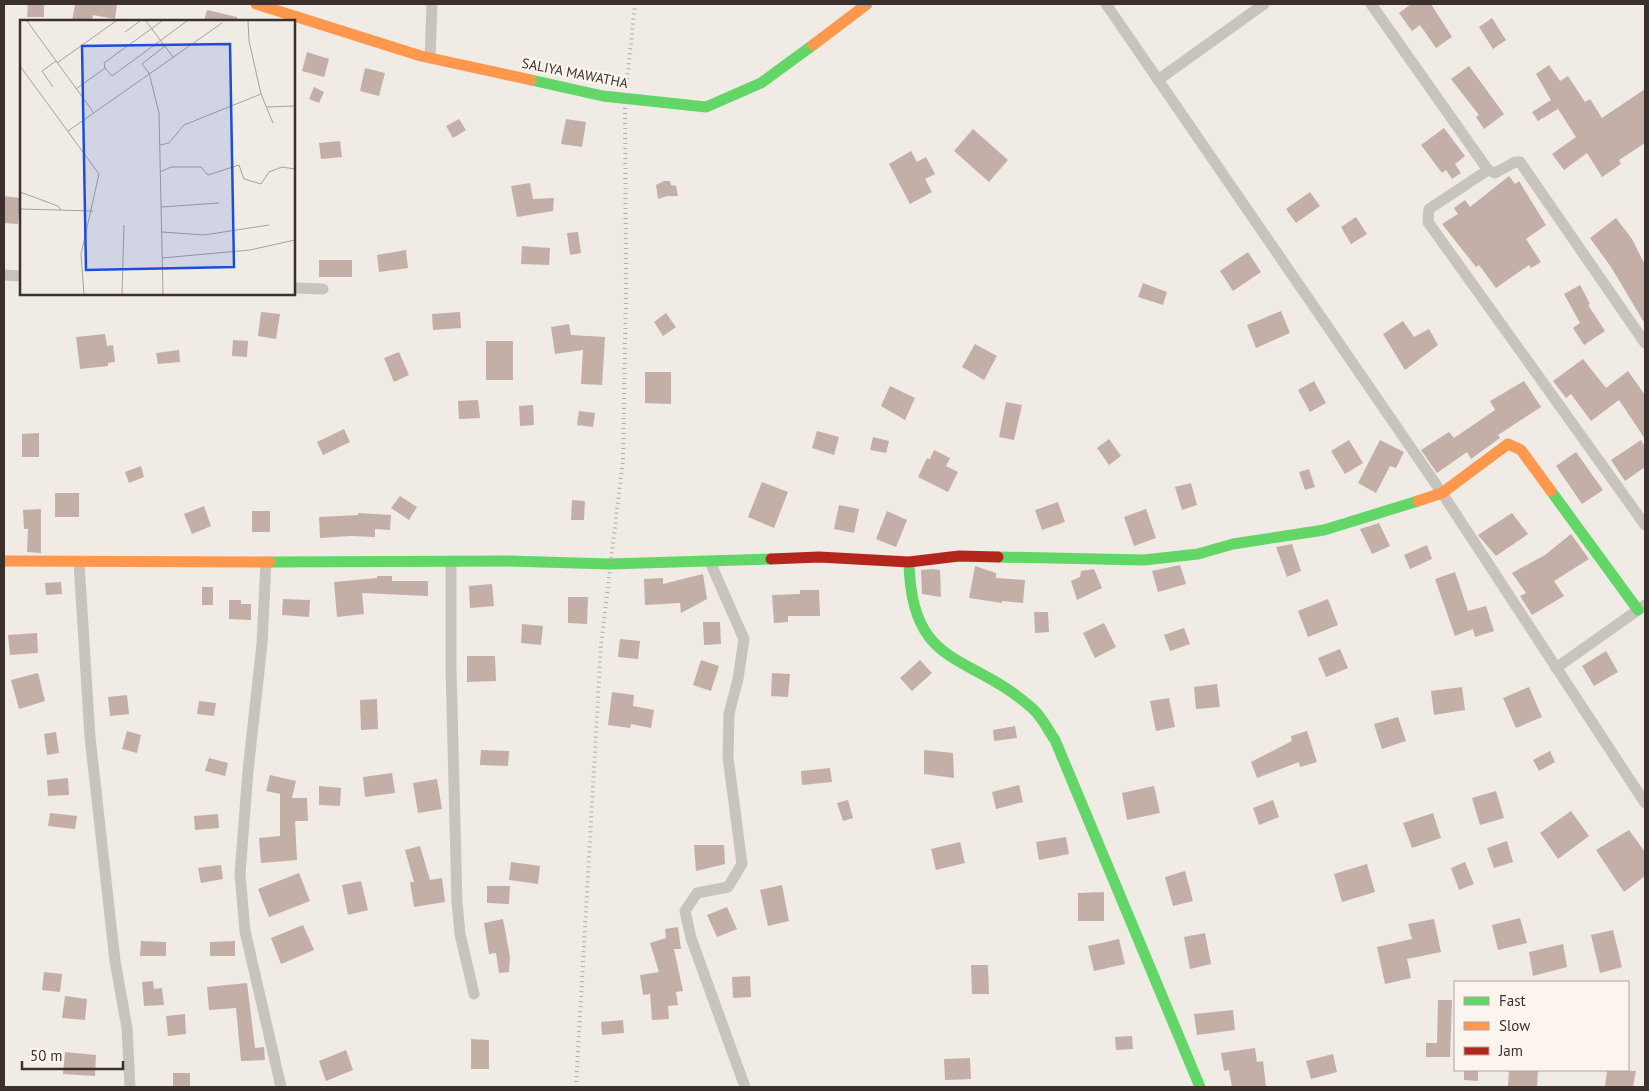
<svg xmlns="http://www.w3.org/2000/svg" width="1649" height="1091" font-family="'PT Sans',sans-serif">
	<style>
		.building { fill: #c3afa7 }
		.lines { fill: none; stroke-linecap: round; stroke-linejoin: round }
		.street { stroke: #c9c3be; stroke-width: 11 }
		.fast { stroke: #63d668; stroke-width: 11 }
		.slow { stroke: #ff974d; stroke-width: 11 }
		.jam { stroke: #b3261e; stroke-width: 11 }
		.rail { stroke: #b1aca8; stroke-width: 4; stroke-dasharray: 1 4; stroke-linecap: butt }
		.labels { text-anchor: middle; stroke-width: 4.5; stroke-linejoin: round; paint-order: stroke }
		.street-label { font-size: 14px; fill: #3b302b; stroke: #fbf5ee }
		.inset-road { fill: none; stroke: #a8a09b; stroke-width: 1 }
		.view { fill: #1d4ed8; fill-opacity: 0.15; stroke: #1d4ed8; stroke-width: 2.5 }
		.inset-edge { fill: none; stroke: #3b302b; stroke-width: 2.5 }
	</style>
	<rect width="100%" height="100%" fill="#f0ebe5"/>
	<g class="building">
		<polygon points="28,4 44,4 44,17 27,17"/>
		<polygon points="75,4 117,4 115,19 93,15 92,21 72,21"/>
		<polygon points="1411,4 1431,4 1452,37 1436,48 1420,25 1412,31 1399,13"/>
		<polygon points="207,10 237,17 237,21 204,21"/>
		<polygon points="1492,18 1506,40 1493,49 1479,27"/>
		<polygon points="307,52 329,59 324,77 302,71"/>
		<polygon points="1549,65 1560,81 1568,76 1585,102 1590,99 1602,118 1645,89 1645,143 1619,160 1621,164 1602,177 1587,153 1564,170 1552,154 1576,137 1558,109 1538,121 1532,112 1551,100 1536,74"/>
		<polygon points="1469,66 1504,114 1484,129 1476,117 1479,115 1451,79"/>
		<polygon points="365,68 385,73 379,96 360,91"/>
		<polygon points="314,87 324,92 319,103 309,99"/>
		<polygon points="459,119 466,130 453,138 446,126"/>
		<polygon points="566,119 586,122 582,147 561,144"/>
		<polygon points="1444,128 1465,156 1455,164 1461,173 1452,179 1446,170 1442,173 1421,145"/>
		<polygon points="973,129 1008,160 989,182 954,151"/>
		<polygon points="340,141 342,157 321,159 319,143"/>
		<polygon points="911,151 917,162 926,157 935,174 925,179 932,192 910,204 889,164"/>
		<polygon points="1509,176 1515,184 1519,181 1546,225 1526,239 1541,262 1531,268 1529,265 1496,288 1479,265 1476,267 1442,224 1458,214 1454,208 1465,200 1470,207"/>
		<polygon points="664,181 670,181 671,185 676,186 678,196 667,196 658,199 656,185"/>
		<polygon points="530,183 533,199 554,198 553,211 517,217 511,186"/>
		<polygon points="1310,192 1320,206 1296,223 1286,209"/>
		<polygon points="4,196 20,198 18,224 4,223"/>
		<polygon points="1356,217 1367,234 1351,244 1341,227"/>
		<polygon points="1616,218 1632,239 1645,265 1645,324 1611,267 1590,238"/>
		<polygon points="578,232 581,253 570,255 567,233"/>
		<polygon points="522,246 550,248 549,265 521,264"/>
		<polygon points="406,250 408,268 379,272 377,255"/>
		<polygon points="1248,252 1261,272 1233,291 1220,271"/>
		<rect x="319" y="260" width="33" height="17"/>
		<polygon points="1143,283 1167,292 1163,305 1138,297"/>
		<polygon points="1580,285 1590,304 1588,305 1605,331 1584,345 1573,328 1580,323 1564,294"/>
		<polygon points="1281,311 1290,333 1256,348 1247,325"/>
		<polygon points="261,312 280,314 276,339 258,336"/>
		<polygon points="460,312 461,328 433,330 432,314"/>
		<polygon points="666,313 676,327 663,336 654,322"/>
		<polygon points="1403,321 1414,337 1429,329 1438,345 1405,370 1383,334"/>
		<polygon points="569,324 571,335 605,337 602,385 581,384 583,350 555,354 551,327"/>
		<polygon points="105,334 107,346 113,345 115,362 108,363 108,366 80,369 76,337"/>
		<polygon points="233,340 248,341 247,357 232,356"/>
		<rect x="486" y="341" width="27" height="39"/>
		<polygon points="975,344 997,356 984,380 962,367"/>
		<polygon points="179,350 180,362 158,364 156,353"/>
		<polygon points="399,352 409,375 394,382 384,358"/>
		<polygon points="1583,359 1606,388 1628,371 1645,395 1645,439 1619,400 1591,421 1571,394 1566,398 1553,381"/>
		<polygon points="645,372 671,372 671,404 645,403"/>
		<polygon points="1314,381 1326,403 1310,412 1298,390"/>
		<polygon points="1524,381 1541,407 1498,435 1500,438 1471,459 1467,452 1437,473 1421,450 1449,432 1454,438 1495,410 1490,401"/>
		<polygon points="890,386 915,398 905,420 881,406"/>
		<polygon points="478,400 480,418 459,419 458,401"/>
		<polygon points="1006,402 1022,405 1014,440 999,437"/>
		<polygon points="533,405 534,425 520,426 519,406"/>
		<polygon points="579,411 595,413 593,427 577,425"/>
		<polygon points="344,429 350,442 323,455 317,442"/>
		<polygon points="817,431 839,437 834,455 812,448"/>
		<polygon points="39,433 39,457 22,457 22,434"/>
		<polygon points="873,437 889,441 886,453 870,450"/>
		<polygon points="1109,439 1121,456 1109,465 1097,448"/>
		<polygon points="1349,440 1363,463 1345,474 1331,451"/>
		<polygon points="1380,440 1404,452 1396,468 1390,466 1376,493 1358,483"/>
		<polygon points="1641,440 1645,447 1645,467 1625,481 1611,460"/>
		<polygon points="934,450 950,458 946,466 958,472 948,492 918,477 927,458 930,459"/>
		<polygon points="1576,452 1603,490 1582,504 1556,466"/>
		<polygon points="141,466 144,477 129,483 125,472"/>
		<polygon points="1309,469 1315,487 1305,490 1299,472"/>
		<polygon points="762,482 788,492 774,528 748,517"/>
		<polygon points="1191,483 1197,505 1182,510 1175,487"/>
		<rect x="55" y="493" width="24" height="24"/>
		<polygon points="400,496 417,507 409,520 391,508"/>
		<polygon points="572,500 585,501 584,520 571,520"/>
		<polygon points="1058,502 1065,522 1042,530 1035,510"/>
		<polygon points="839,505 859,509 854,533 834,529"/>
		<polygon points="204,506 211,526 192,534 184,514"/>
		<polygon points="41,509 41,553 27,552 28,529 24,529 23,510"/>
		<polygon points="1146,509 1156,538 1134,546 1124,517"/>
		<rect x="252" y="511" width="18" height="21"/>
		<polygon points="887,511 907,520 896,547 876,539"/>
		<polygon points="358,513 391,515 390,530 375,529 375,537 351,536 320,538 319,517 358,515"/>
		<polygon points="1512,513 1528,534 1496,556 1478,535"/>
		<polygon points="1379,523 1390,546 1372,554 1360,529"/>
		<polygon points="1571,534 1589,559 1554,581 1564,596 1532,615 1520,596 1526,593 1512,573 1545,555"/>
		<polygon points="1292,544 1301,571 1287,577 1276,547"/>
		<polygon points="1427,545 1432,559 1410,569 1404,555"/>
		<polygon points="1180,565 1186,584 1158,592 1152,571"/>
		<polygon points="975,566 996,573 996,578 1025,580 1023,603 1002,601 1002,603 969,598"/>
		<polygon points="933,569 940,570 941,597 922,594 921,570"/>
		<polygon points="1094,569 1102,588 1077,600 1071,581 1080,577 1081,571"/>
		<polygon points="1455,572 1468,611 1486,606 1494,631 1475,637 1473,629 1455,636 1435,579"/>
		<polygon points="703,574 707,599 681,613 680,603 645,605 644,579 663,578 663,584"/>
		<polygon points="377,576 392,576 392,581 428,581 428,596 362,593 364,614 337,617 334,582 377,578"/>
		<polygon points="61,582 62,594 46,595 45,583"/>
		<polygon points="492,584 494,606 470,608 469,586"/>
		<rect x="202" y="587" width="11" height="18"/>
		<polygon points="800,590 819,590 820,616 788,616 788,622 774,623 772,595 800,594"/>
		<polygon points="568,597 588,597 587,624 568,623"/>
		<polygon points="283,599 310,600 309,617 282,615"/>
		<polygon points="1328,599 1338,625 1308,637 1298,611"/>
		<polygon points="229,600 241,600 241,604 251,604 251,620 229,619"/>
		<polygon points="1034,612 1048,612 1049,632 1035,633"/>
		<polygon points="703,622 720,622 721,644 704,645"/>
		<polygon points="1104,623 1116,647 1095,658 1083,633"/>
		<polygon points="522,624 543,626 541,645 521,643"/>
		<polygon points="1184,628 1190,644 1170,651 1164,635"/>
		<polygon points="37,633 38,653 10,655 8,635"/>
		<polygon points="620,639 640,641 638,659 618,657"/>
		<polygon points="1340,649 1348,668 1326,677 1318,658"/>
		<polygon points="1606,651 1618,672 1594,686 1582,666"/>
		<polygon points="467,656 495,656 496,681 467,682"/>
		<polygon points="701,660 719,666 711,691 693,685"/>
		<polygon points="920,660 932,673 912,691 900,678"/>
		<polygon points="38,673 45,701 19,709 11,680"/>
		<polygon points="772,673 790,674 788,697 771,696"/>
		<polygon points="1217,684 1220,707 1196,709 1194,687"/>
		<polygon points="1462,687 1465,710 1434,715 1431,691"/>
		<polygon points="1529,687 1542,717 1516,728 1503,698"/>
		<polygon points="612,692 634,695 633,706 654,710 651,728 631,724 630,728 608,725"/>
		<polygon points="127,695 129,714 110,716 108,697"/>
		<polygon points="1169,698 1175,727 1156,731 1150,701"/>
		<polygon points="377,699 378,729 361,730 360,700"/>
		<polygon points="199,701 216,703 214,716 197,714"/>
		<polygon points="1398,717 1406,741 1382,749 1374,724"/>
		<polygon points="1015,726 1017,738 994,741 993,730"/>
		<polygon points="127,731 141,735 137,753 122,749"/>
		<polygon points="1307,731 1317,762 1300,767 1299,762 1257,778 1251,762 1292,741 1291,736"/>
		<polygon points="56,732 59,753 47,755 44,734"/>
		<polygon points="481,750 509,751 508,766 480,765"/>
		<polygon points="924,750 953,753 954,778 924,774"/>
		<polygon points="1550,751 1555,762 1539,771 1533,760"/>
		<polygon points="209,758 228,763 225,776 205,771"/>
		<polygon points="830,768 832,782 802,785 801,771"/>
		<polygon points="392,773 395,793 365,797 363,777"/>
		<polygon points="270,775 296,781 292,798 307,798 308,821 295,821 297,860 261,863 259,838 280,836 280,794 266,791"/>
		<polygon points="68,778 69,795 48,796 47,780"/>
		<polygon points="437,779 442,809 418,813 413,783"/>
		<polygon points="1019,785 1023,802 996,809 992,792"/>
		<polygon points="319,786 341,788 340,806 319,805"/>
		<polygon points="1154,786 1160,813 1127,820 1122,793"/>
		<polygon points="1496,791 1504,818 1480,825 1472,798"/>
		<polygon points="848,800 853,818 843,821 837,803"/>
		<polygon points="1273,800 1279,817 1259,825 1253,808"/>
		<polygon points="1571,811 1589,836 1558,859 1540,833"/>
		<polygon points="50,813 77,816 75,829 48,826"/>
		<polygon points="1433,813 1441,838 1412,848 1403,823"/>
		<polygon points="218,814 219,828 195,830 194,816"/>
		<polygon points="1629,830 1645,852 1645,876 1624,892 1596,850"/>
		<polygon points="1066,837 1069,854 1039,860 1036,842"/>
		<polygon points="1507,841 1513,862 1494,868 1487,848"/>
		<polygon points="960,842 965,863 936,870 931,849"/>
		<polygon points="694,845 724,845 725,864 696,871"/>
		<polygon points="420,846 430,880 442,878 445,902 414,907 410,882 414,882 405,850"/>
		<polygon points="511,862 540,866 538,884 509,880"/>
		<polygon points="1465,862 1474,884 1459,890 1451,868"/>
		<polygon points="1367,864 1375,892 1342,902 1334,874"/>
		<polygon points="221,865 223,879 201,883 198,868"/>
		<polygon points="1185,871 1193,901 1173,906 1165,877"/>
		<polygon points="299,873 310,901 269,917 258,889"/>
		<polygon points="361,881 368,910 348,915 342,885"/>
		<polygon points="782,885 789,921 768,926 760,890"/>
		<polygon points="487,886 510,886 509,904 487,903"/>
		<polygon points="1104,892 1104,921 1078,921 1078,893"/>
		<polygon points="727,907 737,929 717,937 707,915"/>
		<polygon points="1520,918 1527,943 1498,950 1492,925"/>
		<polygon points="503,919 510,957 509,972 499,973 496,953 489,954 484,923"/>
		<polygon points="1434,919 1441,952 1407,959 1411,978 1385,984 1377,947 1412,939 1408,924"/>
		<polygon points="303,925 314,950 281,964 271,938"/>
		<polygon points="678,927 681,949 674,949 683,991 676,992 678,1005 668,1006 669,1019 652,1020 650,994 643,995 640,975 659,972 650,943 666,938 665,929"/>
		<polygon points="1613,930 1622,967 1600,973 1591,935"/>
		<polygon points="1205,933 1211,964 1190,969 1184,937"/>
		<polygon points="1119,939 1125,964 1094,971 1088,946"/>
		<polygon points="141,941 166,942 166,956 140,956"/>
		<polygon points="235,941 235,956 210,956 210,942"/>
		<polygon points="1563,944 1567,967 1533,976 1529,952"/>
		<polygon points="971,965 988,965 989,994 972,994"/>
		<polygon points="44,972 62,974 60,992 42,990"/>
		<polygon points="750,976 751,997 733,998 732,977"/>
		<polygon points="153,981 154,989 162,988 164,1005 144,1006 142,982"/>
		<polygon points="247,983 255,1048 264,1047 265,1060 241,1061 236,1008 209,1010 207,987"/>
		<polygon points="65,996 87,999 85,1020 62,1018"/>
		<polygon points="1438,1000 1452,1000 1450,1057 1426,1057 1426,1043 1437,1043"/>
		<polygon points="1233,1010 1235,1030 1197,1035 1194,1014"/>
		<polygon points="185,1014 186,1034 168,1036 166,1016"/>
		<polygon points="623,1020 624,1033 602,1035 601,1022"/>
		<polygon points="1132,1036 1133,1049 1116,1050 1115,1037"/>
		<polygon points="471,1039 489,1040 489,1069 471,1069"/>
		<polygon points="1255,1048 1257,1062 1263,1061 1266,1086 1232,1087 1229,1070 1224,1071 1221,1053"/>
		<polygon points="346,1050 353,1070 326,1081 319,1061"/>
		<polygon points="65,1052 96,1055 95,1076 63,1074"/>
		<polygon points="1333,1054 1337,1072 1311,1079 1306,1061"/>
		<polygon points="970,1058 971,1079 945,1080 944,1059"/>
		<polygon points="1464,1070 1478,1070 1478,1081 1464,1080"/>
		<polygon points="1509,1070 1538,1070 1537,1087 1508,1087"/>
		<polygon points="1607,1070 1636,1071 1633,1087 1605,1086"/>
		<rect x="173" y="1073" width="17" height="14"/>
	</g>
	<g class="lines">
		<g class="street">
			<polyline points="1106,4 1442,493 1645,803"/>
			<polyline points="1371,4 1488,170 1495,173 1515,162 1520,162 1645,343"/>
			<polyline points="430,58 432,4"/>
			<polyline points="1158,80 1264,4"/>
			<polyline points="1488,170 1429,209 1428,222 1645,525"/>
			<polyline points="4,275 21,276"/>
			<polyline points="294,288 323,289"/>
			<polyline points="451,561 451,668 457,902 460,934 474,994"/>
			<polyline points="266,562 262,644 248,771 240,874 245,931 281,1087"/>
			<polyline points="710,562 744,639 738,679 729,714 728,757 742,864 728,887 697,893 685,911 691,938 745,1087"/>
			<polyline points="79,563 90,737 115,961 127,1028 130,1087"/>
			<polyline points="1556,668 1645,605"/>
		</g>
		<g class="fast">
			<polyline points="531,80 603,96 706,107 761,83 813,45"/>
			<polyline points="1551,491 1638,610"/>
			<polyline points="998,557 1144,560 1198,554 1233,544 1324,530 1418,501"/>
			<polyline points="270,562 509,561 609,564 771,559"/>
			<path d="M909,562C911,670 970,652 1033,709C1042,717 1048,730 1055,740L1200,1087"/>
		</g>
		<g class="slow">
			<polyline points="256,4 421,56 531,80"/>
			<polyline points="813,45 867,4"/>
			<polyline points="1418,501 1442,493 1508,444 1521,450 1551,491"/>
			<polyline points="4,561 270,562"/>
		</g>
		<polyline class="jam" points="771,559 819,557 909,562 959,556 998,557"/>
		<polyline class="rail" points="576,1087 601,645 623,459 626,293 625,99 635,4"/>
	</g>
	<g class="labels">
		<g class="street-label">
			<text transform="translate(575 73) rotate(11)" y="5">SALIYA MAWATHA</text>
		</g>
	</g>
	<g transform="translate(20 20)">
		<rect width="275" height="275" fill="#f0ebe5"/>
		<path class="inset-road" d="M7,1L74,93M126,1L153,37M228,1L229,21L241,74L253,103M105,12L120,1M37,43L96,1M0,46L79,154L61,234L64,274M85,48L92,56L167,1M33,67L22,51L36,41M56,69L85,48L84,43L142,1M247,87L275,86M48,111L202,3M140,125L149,123L164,105L241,74M140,152L151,147H181L188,155L219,145L224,159L241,164L249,152L262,147L275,149M0,172L38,186L41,190M141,187L199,183M0,189L73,191M142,212L184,215L249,205M142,238L230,230L275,220M102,274L104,205M143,274L139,93L129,53L122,44L145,26"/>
		<path class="view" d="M210,24L214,247L66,250L62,26Z"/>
		<rect width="275" height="275" class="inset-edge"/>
	</g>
	<rect width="1649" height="1091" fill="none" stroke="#3b302b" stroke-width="10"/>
	<rect x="1454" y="981" width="175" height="90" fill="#fbf5ee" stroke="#aea6a0"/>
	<rect x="1464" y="997" width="25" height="8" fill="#63d668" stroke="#aea6a0"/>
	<text x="1499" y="1006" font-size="15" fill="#3b302b">Fast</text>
	<rect x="1464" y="1022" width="25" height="8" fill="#ff974d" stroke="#aea6a0"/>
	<text x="1499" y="1031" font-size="15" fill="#3b302b">Slow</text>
	<rect x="1464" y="1047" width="25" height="8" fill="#b3261e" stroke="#aea6a0"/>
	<text x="1499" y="1056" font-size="15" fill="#3b302b">Jam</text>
	<path d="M22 1061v8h101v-8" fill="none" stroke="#3b302b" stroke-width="2.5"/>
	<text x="30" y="1061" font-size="15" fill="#3b302b" stroke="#fbf5ee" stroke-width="4" paint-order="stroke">50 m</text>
</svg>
